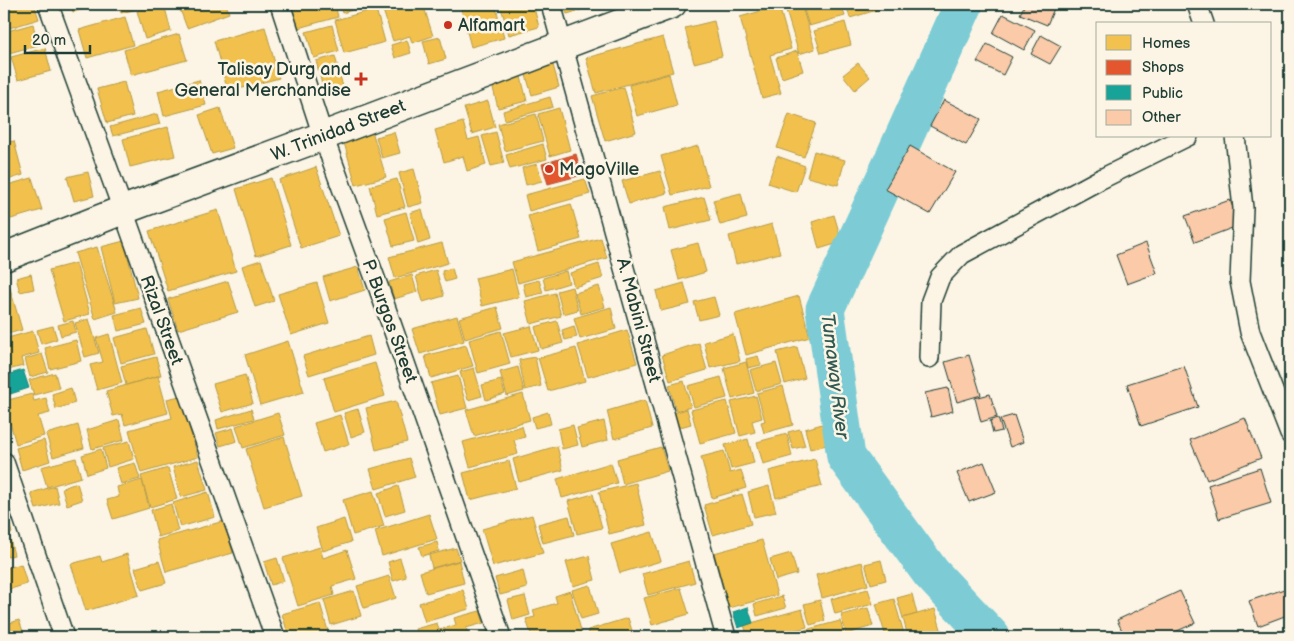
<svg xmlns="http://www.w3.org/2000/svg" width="1294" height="641" font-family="'Balsamiq Sans',sans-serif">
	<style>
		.homes { fill: #f2c14e; stroke: #b39946 }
		.shops { fill: #e4572e; stroke: #a94f30 }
		.public { fill: #17a398; stroke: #19847a }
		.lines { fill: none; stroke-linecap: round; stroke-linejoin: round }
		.river { stroke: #7bcbd5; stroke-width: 39 }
		.building { fill: #facaa9; stroke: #1f3d34 }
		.street-casing { stroke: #1f3d34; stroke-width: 22 }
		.primary-casing { stroke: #1f3d34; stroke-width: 31 }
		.street { stroke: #fcf5e5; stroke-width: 19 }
		.primary { stroke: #fcf5e5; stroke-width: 28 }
		.poi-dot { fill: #c8321e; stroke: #fcf5e5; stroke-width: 2 }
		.labels { text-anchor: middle; stroke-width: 5; stroke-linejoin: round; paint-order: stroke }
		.poi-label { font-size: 18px; fill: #1f3d34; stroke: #fcf5e5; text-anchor: start }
		.street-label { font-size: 18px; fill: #1f3d34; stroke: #fcf5e5 }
		.water-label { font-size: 19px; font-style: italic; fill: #315954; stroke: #fcf5e5 }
	</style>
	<rect width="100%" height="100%" fill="#fcf5e5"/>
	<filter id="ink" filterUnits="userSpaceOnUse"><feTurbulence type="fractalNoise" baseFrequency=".02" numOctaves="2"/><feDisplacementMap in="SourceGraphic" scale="10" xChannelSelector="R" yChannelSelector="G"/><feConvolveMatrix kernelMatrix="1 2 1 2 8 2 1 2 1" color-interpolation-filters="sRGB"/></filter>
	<g filter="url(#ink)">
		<g class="homes">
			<polygon points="4,4 34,4 39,19 6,29 4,23"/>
			<polygon points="71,4 103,4 73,12"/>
			<polygon points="118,4 157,4 121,13"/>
			<polygon points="164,4 171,31 145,39 137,11"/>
			<polygon points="178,4 226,4 229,13 187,28"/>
			<polygon points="292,4 335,4 338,17 298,28"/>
			<polygon points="339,4 375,4 342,13"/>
			<polygon points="381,4 423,4 433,36 412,43 410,36 393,41"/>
			<polygon points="466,4 495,4 504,38 471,47 460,5"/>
			<polygon points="500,4 533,4 539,27 509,35"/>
			<polygon points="563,4 601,4 567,14"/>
			<polygon points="784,4 801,4 815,49 799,54"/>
			<polygon points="802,4 841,4 845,16 809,26"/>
			<polygon points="846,4 879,4 880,9 850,18"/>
			<polygon points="779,6 791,49 770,55 781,93 762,98 740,17"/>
			<polygon points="376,9 385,42 344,53 335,20"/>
			<polygon points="125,17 133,45 87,58 79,30"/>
			<polygon points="714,21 722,56 694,63 685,28"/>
			<polygon points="845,22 851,45 821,53 814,31"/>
			<polygon points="33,24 38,45 9,53 4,32"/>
			<polygon points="332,25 339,51 314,58 306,32"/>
			<polygon points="265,27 279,78 228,92 214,41"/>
			<polygon points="179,34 187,60 131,75 124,50"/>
			<polygon points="440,37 446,59 429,64 423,41"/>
			<polygon points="663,37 673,72 596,93 586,58"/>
			<polygon points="407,40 411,53 395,58 391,45"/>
			<polygon points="45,48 51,71 18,80 11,57"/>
			<polygon points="797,51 803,71 782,78 776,58"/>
			<polygon points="335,56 344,91 325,96 316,61"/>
			<polygon points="858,63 870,77 855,90 843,75"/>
			<polygon points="553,65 559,87 532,95 525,72"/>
			<polygon points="520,73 527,101 498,108 491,80"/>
			<polygon points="669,74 677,105 637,116 629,85"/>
			<polygon points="199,80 206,105 164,116 158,91"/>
			<polygon points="124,82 133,116 107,123 97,89"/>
			<polygon points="624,87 636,132 605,141 592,96"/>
			<polygon points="550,97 553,107 505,120 503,111"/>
			<polygon points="488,101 495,127 472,134 464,108"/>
			<polygon points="220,108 233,148 212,154 199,115"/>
			<polygon points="559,108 570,150 550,156 538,114"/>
			<polygon points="157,114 160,124 113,136 110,127"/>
			<polygon points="536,114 543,141 505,151 498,124"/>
			<polygon points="789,114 816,123 804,157 777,148"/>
			<polygon points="463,122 468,140 479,137 486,165 467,171 463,156 444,162 435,130"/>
			<polygon points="168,127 175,156 130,167 123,139"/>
			<polygon points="372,131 386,177 356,185 343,139"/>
			<polygon points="394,132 400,153 382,158 376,137"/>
			<polygon points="496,132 504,163 491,166 482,136"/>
			<polygon points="14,141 23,175 4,181 4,143"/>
			<polygon points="543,144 547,159 510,169 506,155"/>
			<polygon points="698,146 709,186 672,195 661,156"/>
			<polygon points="814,151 845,160 838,185 807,177"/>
			<polygon points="777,156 805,166 796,192 768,183"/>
			<polygon points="537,164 542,181 526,185 522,168"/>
			<polygon points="316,167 339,236 301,248 279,180"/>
			<polygon points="414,169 423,203 408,207 399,173"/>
			<polygon points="660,171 667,193 629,204 622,181"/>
			<polygon points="88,172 94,196 74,201 67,177"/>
			<polygon points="32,178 42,210 4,221 4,186"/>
			<polygon points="271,178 291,245 256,256 236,189"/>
			<polygon points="397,179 405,207 377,214 370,186"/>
			<polygon points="585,179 590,194 529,211 525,195"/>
			<polygon points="741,193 747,218 720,225 713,200"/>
			<polygon points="704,197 711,220 670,230 665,207"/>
			<polygon points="571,204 581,239 538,251 528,216"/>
			<polygon points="422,209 430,240 418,244 410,213"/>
			<polygon points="218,210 236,271 168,291 149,231"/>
			<polygon points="406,212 414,241 393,246 385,218"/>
			<polygon points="834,215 842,242 819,249 812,222"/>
			<polygon points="772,224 780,253 736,264 729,236"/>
			<polygon points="601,238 607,258 518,283 512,262"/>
			<polygon points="124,241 138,298 115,303 101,247"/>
			<polygon points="442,243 448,263 395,278 389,257"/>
			<polygon points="698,243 706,272 679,280 671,250"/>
			<polygon points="97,247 117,312 95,319 75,253"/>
			<polygon points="261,260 274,301 255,307 242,266"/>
			<polygon points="76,263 90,314 64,321 49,270"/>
			<polygon points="599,264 603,278 574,287 570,273"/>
			<polygon points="358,267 365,290 330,301 323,277"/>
			<polygon points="452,268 455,279 445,282 442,271"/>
			<polygon points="512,269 519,297 482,306 475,278"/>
			<polygon points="436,270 444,296 423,302 416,276"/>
			<polygon points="566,271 569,283 546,290 543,278"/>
			<polygon points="31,274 34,289 20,292 16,278"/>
			<polygon points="412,275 417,292 394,299 389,282"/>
			<polygon points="7,278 22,330 4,335 4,279"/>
			<polygon points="539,280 543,293 526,297 523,284"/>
			<polygon points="228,281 238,312 178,330 168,299"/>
			<polygon points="317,283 329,323 291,335 278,294"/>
			<polygon points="684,283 690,304 661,311 656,291"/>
			<polygon points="599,286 605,307 581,314 575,293"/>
			<polygon points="572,287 578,310 563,314 557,291"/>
			<polygon points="555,293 561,316 531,324 525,301"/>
			<polygon points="799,296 810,337 746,355 735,314"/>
			<polygon points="714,297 719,315 699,320 694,302"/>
			<polygon points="497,307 503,328 465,339 459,318"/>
			<polygon points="611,307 616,329 580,339 574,318"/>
			<polygon points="141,308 146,324 118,331 114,315"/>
			<polygon points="457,316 464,341 420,354 412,329"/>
			<polygon points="89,319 99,353 85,357 75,323"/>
			<polygon points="73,321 76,332 61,336 58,325"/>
			<polygon points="557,321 563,343 541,349 535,327"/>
			<polygon points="53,326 57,339 41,344 37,330"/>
			<polygon points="531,326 538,350 511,357 504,333"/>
			<polygon points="574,326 577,337 565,340 562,330"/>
			<polygon points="147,329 154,354 121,363 114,338"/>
			<polygon points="627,330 637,363 588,377 578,345"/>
			<polygon points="33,331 39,353 21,358 23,366 4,371 4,339"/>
			<polygon points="501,331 510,364 478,373 469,340"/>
			<polygon points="109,334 122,383 97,390 90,365 103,362 96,338"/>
			<polygon points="733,334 740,361 710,368 704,342"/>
			<polygon points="369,336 374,355 309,375 303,356"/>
			<polygon points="76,340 81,361 50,369 45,348"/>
			<polygon points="288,341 304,392 260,405 245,355"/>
			<polygon points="699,343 707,370 670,381 662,355"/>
			<polygon points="466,345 473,366 431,378 425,356"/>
			<polygon points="797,347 805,378 785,384 777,352"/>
			<polygon points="576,348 585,381 548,391 538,358"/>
			<polygon points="42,354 48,372 30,377 25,359"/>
			<polygon points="758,356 761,365 748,368 746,359"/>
			<polygon points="156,357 161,375 126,385 121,366"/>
			<polygon points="535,357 541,386 525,390 519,360"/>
			<polygon points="746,362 754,393 732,399 724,368"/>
			<polygon points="375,363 385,396 334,412 324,378"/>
			<polygon points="776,363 782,384 756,391 750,370"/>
			<polygon points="518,367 524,391 507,396 500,372"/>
			<polygon points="474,368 482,396 468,400 460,372"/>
			<polygon points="55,373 59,388 34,395 29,380"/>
			<polygon points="245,375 253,403 222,412 213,384"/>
			<polygon points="158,376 168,413 125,425 122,414 113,416 106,391"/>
			<polygon points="458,376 467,408 440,415 431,383"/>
			<polygon points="721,377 727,398 694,407 688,386"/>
			<polygon points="501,380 505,394 486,400 482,385"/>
			<polygon points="684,381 691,407 676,411 669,385"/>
			<polygon points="783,386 793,425 764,433 761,422 765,421 757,393"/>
			<polygon points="71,388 75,403 56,409 52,394"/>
			<polygon points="32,394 34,401 46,398 50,413 38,416 44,436 16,444 4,401"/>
			<polygon points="523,394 530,420 474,436 466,410"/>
			<polygon points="180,396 198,457 141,473 129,430 172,418 167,399"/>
			<polygon points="756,396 762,418 752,421 755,432 740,436 731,402"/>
			<polygon points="645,400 652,428 614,439 607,411"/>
			<polygon points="396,401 407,442 376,450 366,408"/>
			<polygon points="727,401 736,433 700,443 691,410"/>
			<polygon points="251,409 254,419 218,429 216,420"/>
			<polygon points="358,409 365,432 351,437 344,413"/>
			<polygon points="687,409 691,424 677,428 673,413"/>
			<polygon points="548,412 551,424 535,428 532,417"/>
			<polygon points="278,413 285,435 243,448 236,426"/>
			<polygon points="340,415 349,444 323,452 314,423"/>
			<polygon points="119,420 124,440 92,449 87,430"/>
			<polygon points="604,421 608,440 582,447 577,428"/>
			<polygon points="829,422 835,443 810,449 805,429"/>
			<polygon points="78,425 84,448 53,457 46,434"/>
			<polygon points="573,425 578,445 562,449 558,429"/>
			<polygon points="522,426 525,437 514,440 518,454 470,467 463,442"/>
			<polygon points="233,428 237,441 220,446 216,433"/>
			<polygon points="800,429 805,446 793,449 788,432"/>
			<polygon points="787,434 792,456 763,464 757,442"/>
			<polygon points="284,437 302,496 264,507 246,449"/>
			<polygon points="748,439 754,463 731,469 725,445"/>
			<polygon points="44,440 50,461 22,470 16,448"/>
			<polygon points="129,441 134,459 108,467 103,448"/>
			<polygon points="557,446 563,470 519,482 513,459"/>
			<polygon points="661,447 668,471 623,484 617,459"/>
			<polygon points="101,449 106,468 87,474 82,455"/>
			<polygon points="724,451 730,473 741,470 746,488 712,498 701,457"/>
			<polygon points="76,458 81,477 47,487 41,467"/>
			<polygon points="409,458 415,477 376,489 370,469"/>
			<polygon points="815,459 822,486 776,498 769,471"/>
			<polygon points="198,460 207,490 181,497 173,467"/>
			<polygon points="509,461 516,488 470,500 463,473"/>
			<polygon points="135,463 140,479 121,484 116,468"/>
			<polygon points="611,463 617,483 562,498 557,479"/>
			<polygon points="168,468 177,499 150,507 141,476"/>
			<polygon points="142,480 149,508 113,519 107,500 119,497 117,487"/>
			<polygon points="77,483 82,500 67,505 62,488"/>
			<polygon points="636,483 646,525 609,534 599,492"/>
			<polygon points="55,486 59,503 36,509 31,493"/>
			<polygon points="398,486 405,510 385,516 378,493"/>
			<polygon points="769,486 776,512 754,517 748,492"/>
			<polygon points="373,491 384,526 353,535 343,500"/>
			<polygon points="208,492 215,517 180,527 173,503"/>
			<polygon points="593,494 602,528 577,534 568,501"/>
			<polygon points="742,494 751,524 713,535 704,505"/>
			<polygon points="4,504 12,533 4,536"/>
			<polygon points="171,504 178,531 158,537 151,510"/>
			<polygon points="429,514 437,539 382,556 375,531"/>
			<polygon points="532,515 543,553 493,566 482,529"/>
			<polygon points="569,516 574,535 543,543 538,524"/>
			<polygon points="344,519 351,542 323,551 316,528"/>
			<polygon points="224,521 233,553 166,572 157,540"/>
			<polygon points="652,532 661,561 620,573 611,544"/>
			<polygon points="9,535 14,555 7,557 4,545 4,536"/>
			<polygon points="762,540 777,595 729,608 714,553"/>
			<polygon points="437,542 439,551 422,556 419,547"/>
			<polygon points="320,547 323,558 347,550 356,579 332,586 334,595 298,606 283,558"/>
			<polygon points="456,548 460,560 432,568 429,555"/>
			<polygon points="791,553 797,574 776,580 770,559"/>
			<polygon points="127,554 139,595 86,611 71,564 100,556 102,562"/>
			<polygon points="589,556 595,580 573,586 566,562"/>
			<polygon points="277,558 284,581 271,585 264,562"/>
			<polygon points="400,558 406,577 393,581 388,562"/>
			<polygon points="881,560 886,580 871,584 865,564"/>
			<polygon points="159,561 166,583 142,590 135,568"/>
			<polygon points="459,561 464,583 426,593 420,572"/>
			<polygon points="689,561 695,582 648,595 642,574"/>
			<polygon points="862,562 868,585 822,598 816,575"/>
			<polygon points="21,564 27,584 4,591 4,569"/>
			<polygon points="523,570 527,588 500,595 495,578"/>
			<polygon points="389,576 396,598 364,608 357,586"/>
			<polygon points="590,585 598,614 581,619 572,590"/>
			<polygon points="681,588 689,614 652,625 644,598"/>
			<polygon points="868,589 873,604 835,614 831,599"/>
			<polygon points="463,590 469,609 425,622 419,603"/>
			<polygon points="354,591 361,616 331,625 324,600"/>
			<polygon points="570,591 582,634 571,637 532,637 526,619 535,617 533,610 557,603 555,596"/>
			<polygon points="912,594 917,614 903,618 897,598"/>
			<polygon points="525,596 530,615 513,620 508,600"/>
			<polygon points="782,596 786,608 757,616 754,604"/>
			<polygon points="894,599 905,637 886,637 876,604"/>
			<polygon points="820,600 825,621 810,625 804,604"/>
			<polygon points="320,603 328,631 305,637 289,637 282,614"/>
			<polygon points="868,608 873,626 846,634 841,615"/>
			<polygon points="802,609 807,627 770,637 748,637 744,625"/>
			<polygon points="935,609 943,636 908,637 903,618"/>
			<polygon points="480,611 484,623 466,628 468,633 454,637 417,637 415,629 437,623 439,630 456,625 454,618"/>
			<polygon points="628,618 634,637 590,637 588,630"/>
			<polygon points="19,620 25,637 4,637 4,625"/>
			<polygon points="840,621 845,637 807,637 805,630"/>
			<polygon points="487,631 488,637 472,637 471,635"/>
			<polygon points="802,631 803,637 779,637"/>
		</g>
		<polygon class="shops" points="576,154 582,175 548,184 542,164"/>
		<g class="public">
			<polygon points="23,370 29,388 4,396 4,376"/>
			<polygon points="748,607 753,623 738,628 733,612"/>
		</g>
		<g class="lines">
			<polyline class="river" points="964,4 891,166 825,309 846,457 931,573 991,637"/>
		</g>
		<g class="building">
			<polygon points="1025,4 1056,4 1047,25 1020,14"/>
			<polygon points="1003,14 1035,30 1024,50 993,33"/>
			<polygon points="1041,35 1061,46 1050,64 1031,54"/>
			<polygon points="987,44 1012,57 1003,75 977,62"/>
			<polygon points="944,100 981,119 966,145 930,126"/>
			<polygon points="910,146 955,172 930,214 885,189"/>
			<polygon points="1230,200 1240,225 1195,242 1185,216"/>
			<polygon points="1146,243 1157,273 1127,284 1116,255"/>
			<polygon points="969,355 981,395 957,402 945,362"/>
			<polygon points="1184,366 1198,407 1141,426 1127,384"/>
			<polygon points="948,388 953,411 931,417 925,393"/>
			<polygon points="990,394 997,417 981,422 975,398"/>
			<polygon points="1014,415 1023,442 1010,447 1000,419"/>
			<polygon points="998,418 1002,431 993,433 990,421"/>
			<polygon points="1245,418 1261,458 1207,480 1190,440"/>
			<polygon points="984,462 996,492 969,502 957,473"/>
			<polygon points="1260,468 1271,503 1219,519 1208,485"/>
			<polygon points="1290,587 1290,614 1258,626 1249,601"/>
			<polygon points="1180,591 1195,623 1164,637 1125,637 1117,620"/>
		</g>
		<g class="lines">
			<g class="street-casing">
				<g id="street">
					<polyline points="48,4 123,210 275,637"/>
					<polyline points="280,4 323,136 379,289 501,637"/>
					<polyline points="551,4 726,637"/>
					<polyline points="1197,4 1204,24"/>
					<polyline points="1235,136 1243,208 1240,281 1250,332 1290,434"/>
					<polyline points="929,358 931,301 940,277 962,254 1099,180 1188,136"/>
					<polyline points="4,462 64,637"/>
				</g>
			</g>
			<g class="primary-casing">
				<polyline id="primary" points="4,257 123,210 323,136 672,4"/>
			</g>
			<use href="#street" class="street"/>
			<use href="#primary" class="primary"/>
		</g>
	</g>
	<g class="poi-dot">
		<circle cx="448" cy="25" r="5"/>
		<path d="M358.5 71.5h5v5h5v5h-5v5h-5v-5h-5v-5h5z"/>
		<circle cx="549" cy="169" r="5"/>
	</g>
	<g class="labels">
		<g class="poi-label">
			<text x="458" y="31">Alfamart</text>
			<text x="351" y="75" text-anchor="end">Talisay Durg and<tspan x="351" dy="21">General Merchandise</tspan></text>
			<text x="559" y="175">MagoVille</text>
		</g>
		<g class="street-label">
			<text transform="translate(338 130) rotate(-21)" y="6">W. Trinidad Street</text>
			<text transform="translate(162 320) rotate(70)" y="6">Rizal Street</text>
			<text transform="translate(639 320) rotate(75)" y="6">A. Mabini Street</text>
			<text transform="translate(390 321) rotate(70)" y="6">P. Burgos Street</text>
		</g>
		<g class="water-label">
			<text transform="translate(836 376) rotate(83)" y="7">Tumaway River</text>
		</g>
	</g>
	<rect width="1294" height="641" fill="none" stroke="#fcf5e5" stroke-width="20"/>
	<rect x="10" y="10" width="1274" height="621" fill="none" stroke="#1f3d34" stroke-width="2" filter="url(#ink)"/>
	<rect x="1096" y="22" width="175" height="115" fill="#fcf5e5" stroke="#a4ab9e"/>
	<rect x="1106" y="35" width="25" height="15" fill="#f2c14e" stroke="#a4ab9e"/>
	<text x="1142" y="48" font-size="15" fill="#1f3d34">Homes</text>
	<rect x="1106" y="60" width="25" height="15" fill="#e4572e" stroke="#a4ab9e"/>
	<text x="1142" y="72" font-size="15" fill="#1f3d34">Shops</text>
	<rect x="1106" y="85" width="25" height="15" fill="#17a398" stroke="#a4ab9e"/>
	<text x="1142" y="98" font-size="15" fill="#1f3d34">Public</text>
	<rect x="1106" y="110" width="25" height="15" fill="#facaa9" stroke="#a4ab9e"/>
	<text x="1142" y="122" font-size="15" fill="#1f3d34">Other</text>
	<path d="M25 45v8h65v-8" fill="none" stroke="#1f3d34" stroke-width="2.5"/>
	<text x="32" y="45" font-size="15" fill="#1f3d34" stroke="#fcf5e5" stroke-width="4" paint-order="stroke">20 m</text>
</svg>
